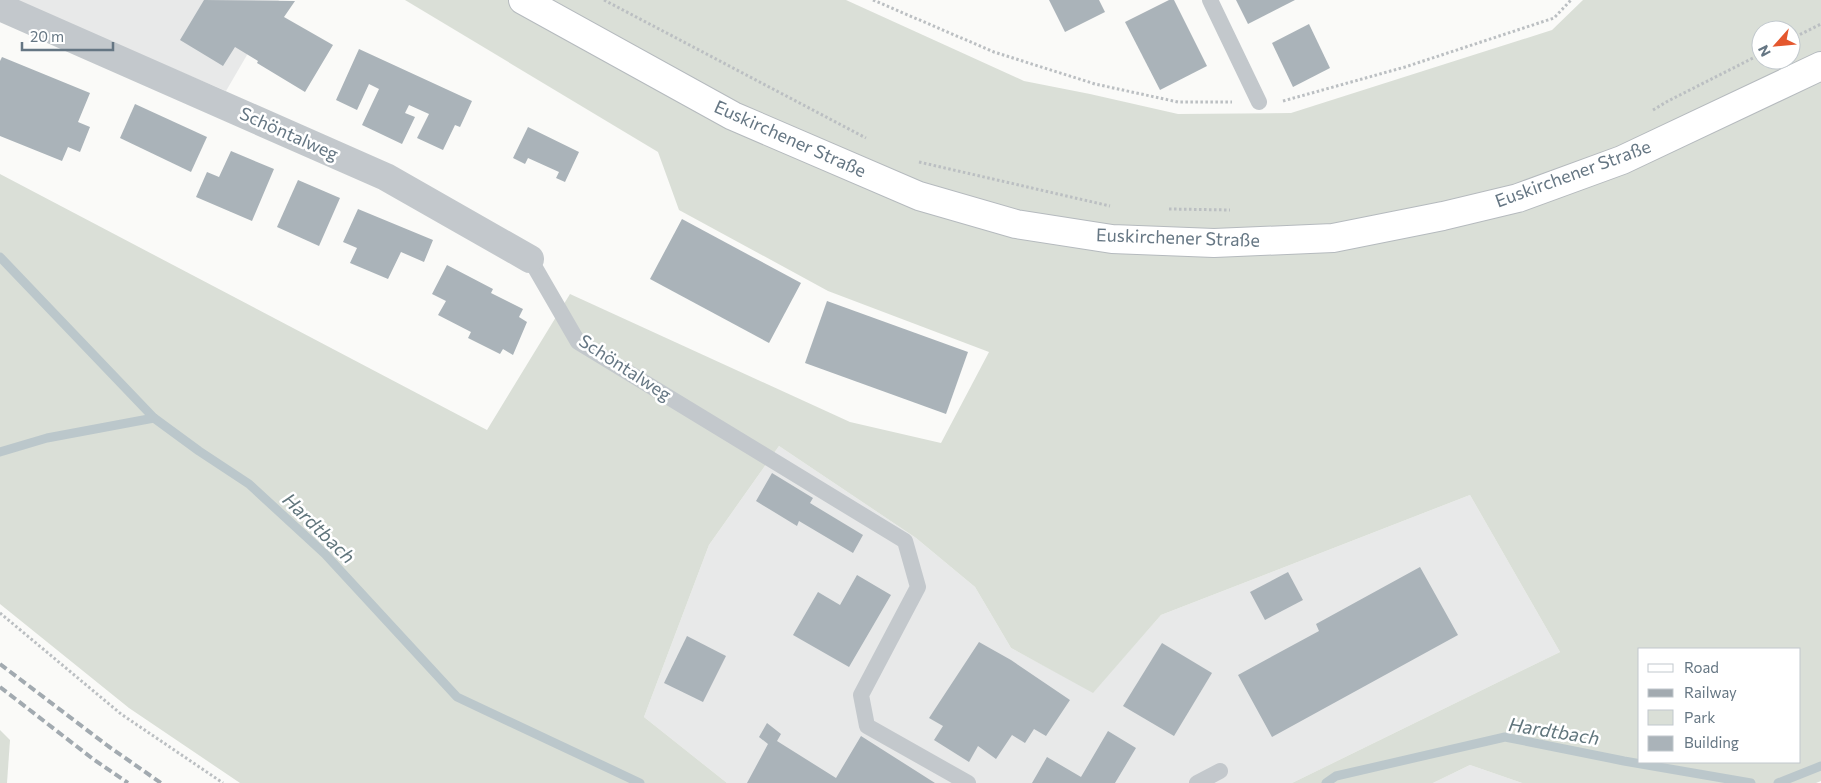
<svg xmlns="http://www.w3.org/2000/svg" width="1821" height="783" font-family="Commissioner,sans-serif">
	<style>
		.built { fill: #e8e9e9 }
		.green { fill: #dadfd7; fill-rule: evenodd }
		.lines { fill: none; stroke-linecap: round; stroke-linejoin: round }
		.stream { stroke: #bbc7cb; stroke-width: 9 }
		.building { fill: #aab3b9 }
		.primary-casing { stroke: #b5babe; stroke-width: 30 }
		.path { stroke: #bbbfc2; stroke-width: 3; stroke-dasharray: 2.5 2.5; stroke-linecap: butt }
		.lane { stroke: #c3c8cc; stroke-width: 16 }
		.street { stroke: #c3c8cc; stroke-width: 28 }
		.primary { stroke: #fff; stroke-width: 28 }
		.rail { stroke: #a2aab0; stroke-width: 4; stroke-dasharray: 8 4; stroke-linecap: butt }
		.labels { text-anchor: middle; stroke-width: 5; stroke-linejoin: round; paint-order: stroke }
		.street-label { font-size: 18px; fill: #657683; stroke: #fff }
		.water-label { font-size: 19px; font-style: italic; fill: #60757c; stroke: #fff }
	</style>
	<rect width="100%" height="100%" fill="#fafaf8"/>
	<g class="built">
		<polygon points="11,0 279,0 226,91"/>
		<polygon points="779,446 916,538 975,587 1011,648 1093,692 1161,615 1470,495 1560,652 1292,783 727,783 644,717 709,545"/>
		<polygon points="1470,765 1522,783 1433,783"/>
	</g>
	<g class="green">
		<path d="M405,0H846L1024,81L1090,94L1178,114L1291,113L1552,30L1583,0H1821V781L1816,783H1522L1470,765L1433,783H1292L1560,652L1470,495L1161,615L1093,693L1011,648L975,587L916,538L779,446L709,545L644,717L727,783H240L129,708L0,604V174L487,430L570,294L850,422L941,443L989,352L828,291L679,210L658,152ZM1761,30H1791V60H1761ZM1640,649H1800V762H1640Z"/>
		<polygon points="0,730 10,740 7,783 0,783"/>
	</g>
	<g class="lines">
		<g class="stream">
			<polyline points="0,257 154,418 199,451 249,484 325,554 457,697 640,783"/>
			<polyline points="0,452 47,438 154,418"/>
			<polyline points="1326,783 1336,776 1505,737 1624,761 1751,783"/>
			<polyline points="1778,783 1821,766"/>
		</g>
	</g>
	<g class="building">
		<polygon points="204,0 295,1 284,17 333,45 305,92 257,63 258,61 235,47 223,66 180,40"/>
		<polygon points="1049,0 1099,0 1105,12 1065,32"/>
		<polygon points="1169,0 1174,0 1207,66 1160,90 1125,22"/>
		<polygon points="1236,0 1295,0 1248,24"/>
		<polygon points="1309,24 1330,68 1293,87 1272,43"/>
		<polygon points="359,49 472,101 460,127 455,125 443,150 417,138 429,114 409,105 405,113 415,117 402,144 362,125 379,89 369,84 357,110 336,100"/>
		<polygon points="2,57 90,93 78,122 90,127 80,152 68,147 62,161 0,136 0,61"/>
		<polygon points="135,104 207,137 191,172 120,138"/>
		<polygon points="528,127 579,152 565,182 556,178 559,172 528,158 525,164 513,158"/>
		<polygon points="231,151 274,169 252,221 196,197 207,172 219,177"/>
		<polygon points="298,180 340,198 319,246 277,227"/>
		<polygon points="358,209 433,240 424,262 401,252 388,279 350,263 357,248 343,242"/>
		<polygon points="682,219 801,283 769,343 650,279"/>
		<polygon points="447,265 493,289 491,293 523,309 519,317 527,322 513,355 503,349 500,354 468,338 471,332 438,315 446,301 432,294"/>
		<polygon points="827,301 968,352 946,414 805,363"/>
		<polygon points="772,473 813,498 810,503 863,535 853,553 799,521 797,526 756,501"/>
		<polygon points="1420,567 1458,635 1272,737 1238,675 1319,631 1316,624"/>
		<polygon points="1288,572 1303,600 1265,620 1250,592"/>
		<polygon points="857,575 891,595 849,667 793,635 818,592 840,605"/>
		<polygon points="687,636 726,656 703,702 664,683"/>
		<polygon points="979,642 1011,660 1070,700 1046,736 1034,729 1025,743 1012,735 996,759 978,746 969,762 934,740 943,726 929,718"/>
		<polygon points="1162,643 1212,673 1174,736 1123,706"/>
		<polygon points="767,723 781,734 777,741 836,778 861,736 935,783 747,783 768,744 759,737"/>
		<polygon points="1108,731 1136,748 1115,783 1032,783 1047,757 1081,777"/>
	</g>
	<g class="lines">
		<g class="primary-casing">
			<polyline id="primary" points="523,0 733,116 919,196 1016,224 1112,239 1214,243 1333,238 1443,216 1518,198 1622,160 1821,66"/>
		</g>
		<g class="path">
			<polyline points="604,0 866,138"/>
			<polyline points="873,0 994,52 1095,84 1178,102 1232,102"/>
			<polyline points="1791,39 1821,24"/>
			<polyline points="1283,101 1405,67 1554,18 1571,0"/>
			<polyline points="1653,110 1668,101 1761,54"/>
			<polyline points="919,162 1110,206"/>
			<polyline points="1169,209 1230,210"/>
			<polyline points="0,613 121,714 223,783"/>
		</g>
		<g class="lane">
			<polyline points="1210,0 1259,102"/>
			<polyline points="530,259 578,342 905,541 918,587 861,695 867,726 968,783"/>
			<polyline points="1197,783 1220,771"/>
		</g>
		<polyline class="street" points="0,7 386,177 530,259"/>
		<use href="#primary" class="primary"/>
		<g class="rail">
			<polyline points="0,664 108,746 161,783"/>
			<polyline points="0,687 93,759 128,783"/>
		</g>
	</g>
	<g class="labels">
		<g class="street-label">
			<text transform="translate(289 134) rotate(24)" y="6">Schöntalweg</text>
			<text transform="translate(790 139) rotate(24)" y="6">Euskirchener Straße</text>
			<text transform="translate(1573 174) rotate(-20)" y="6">Euskirchener Straße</text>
			<text transform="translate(1178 238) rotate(2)" y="6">Euskirchener Straße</text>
			<text transform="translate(625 368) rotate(33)" y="6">Schöntalweg</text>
		</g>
		<g class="water-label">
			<text transform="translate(319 528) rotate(44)" y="7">Hardtbach</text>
			<text transform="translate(1554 731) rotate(9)" y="7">Hardtbach</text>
		</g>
	</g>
	<rect x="1638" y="648" width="162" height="115" fill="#ffffff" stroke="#c1c8cd"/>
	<rect x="1648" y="664" width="25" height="8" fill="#ffffff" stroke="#c1c8cd"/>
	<text x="1684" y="673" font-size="15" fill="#657683">Road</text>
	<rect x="1648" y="689" width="25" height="8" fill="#a2aab0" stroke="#c1c8cd"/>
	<text x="1684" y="698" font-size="15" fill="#657683">Railway</text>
	<rect x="1648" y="710" width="25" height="15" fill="#dadfd7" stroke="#c1c8cd"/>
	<text x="1684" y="723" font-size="15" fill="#657683">Park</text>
	<rect x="1648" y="736" width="25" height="15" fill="#aab3b9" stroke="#c1c8cd"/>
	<text x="1684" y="748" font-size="15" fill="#657683">Building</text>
	<g transform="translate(1776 45) rotate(243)"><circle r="24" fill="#ffffff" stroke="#c1c8cd"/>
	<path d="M0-4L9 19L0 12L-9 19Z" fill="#e4572e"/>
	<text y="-8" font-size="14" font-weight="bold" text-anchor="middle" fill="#657683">N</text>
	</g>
	<path d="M22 42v8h91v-8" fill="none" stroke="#657683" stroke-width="2.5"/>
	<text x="30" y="42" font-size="15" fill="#657683" stroke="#ffffff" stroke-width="4" paint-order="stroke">20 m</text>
</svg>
